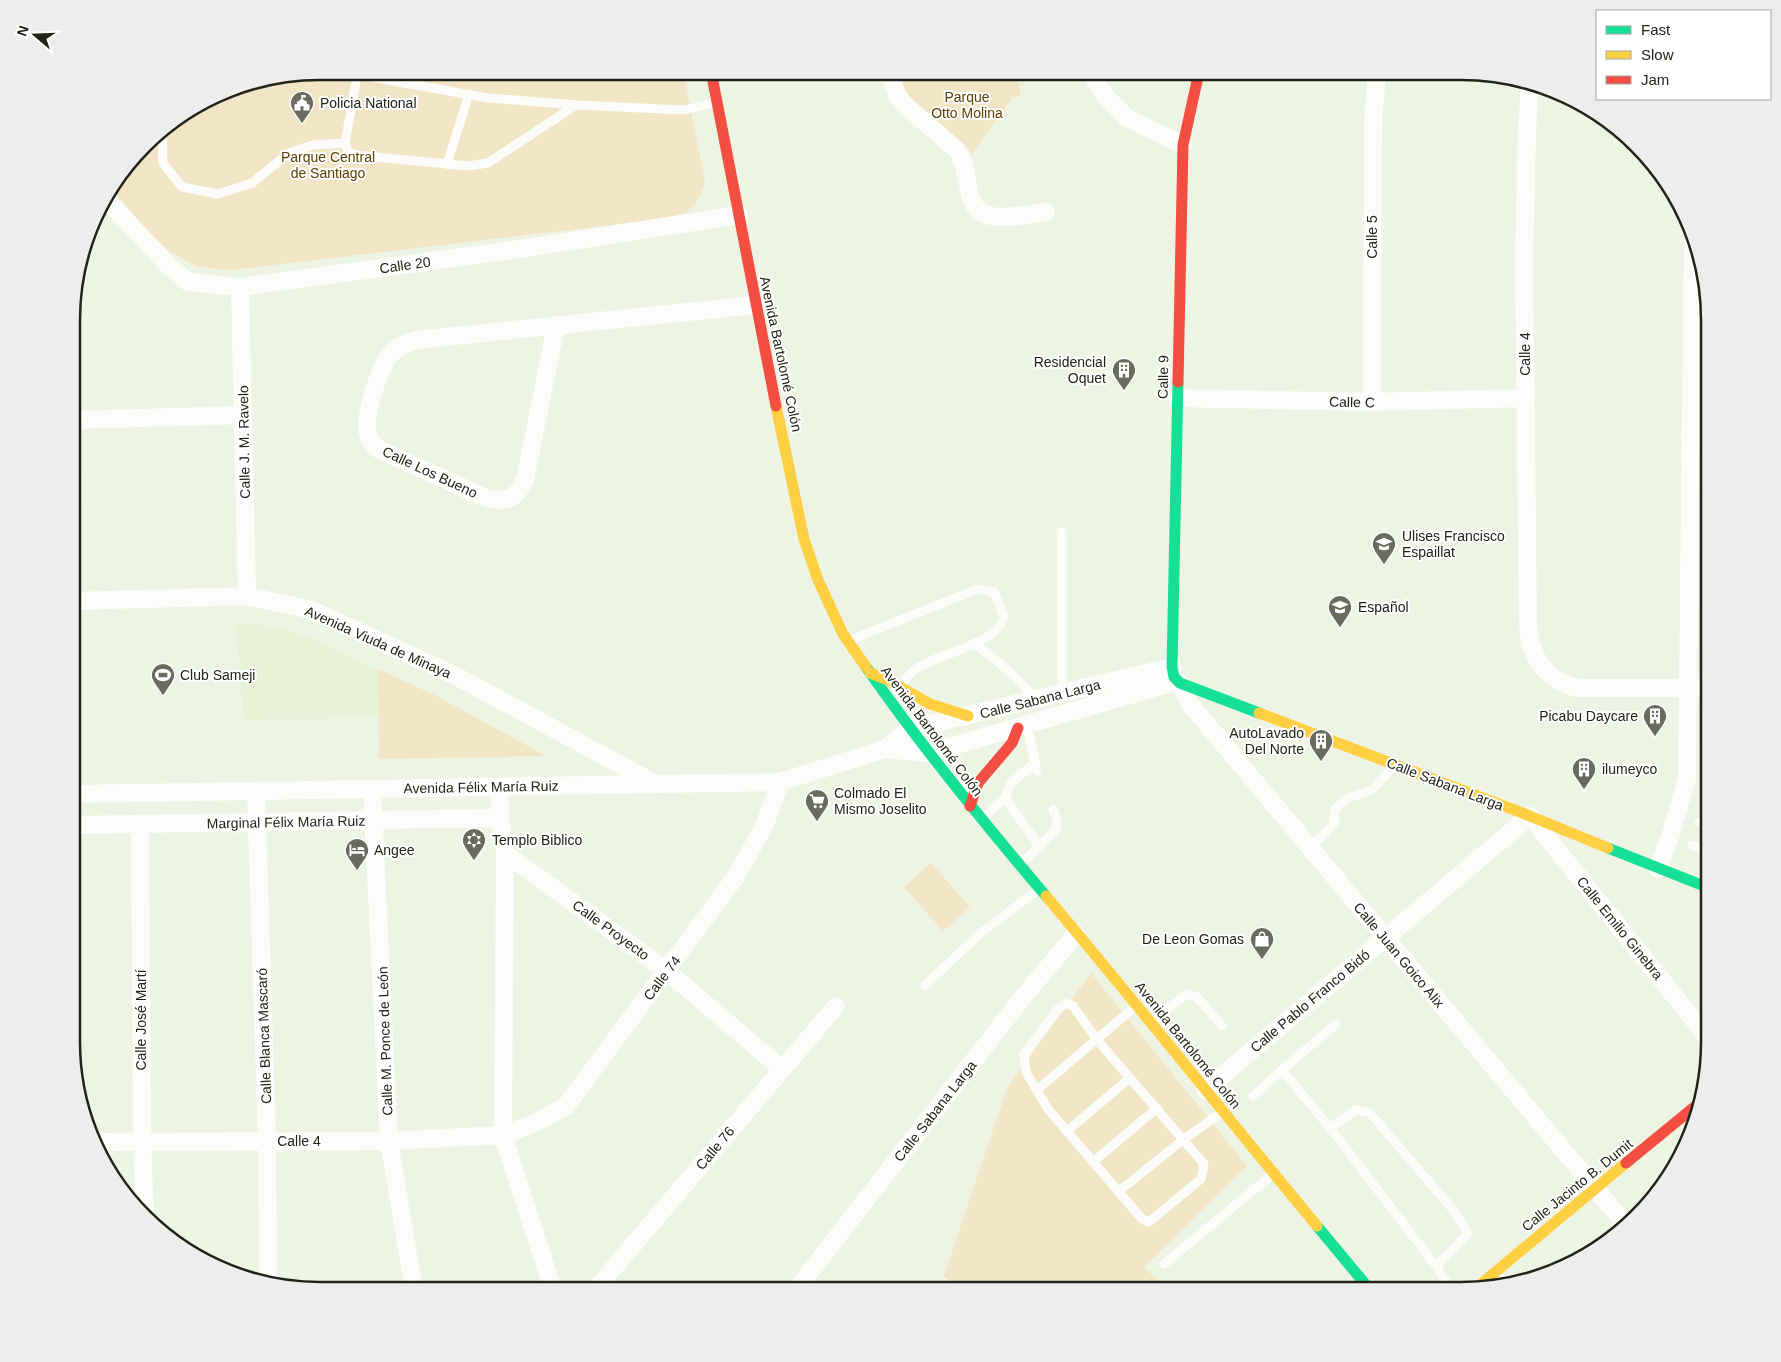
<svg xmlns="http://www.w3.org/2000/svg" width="1781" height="1362" font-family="Helvetica,sans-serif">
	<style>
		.built { fill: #e9f2d6 }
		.green { fill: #f2e5c6 }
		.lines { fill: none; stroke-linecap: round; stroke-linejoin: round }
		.lane { stroke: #fcfdfb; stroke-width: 9 }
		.street { stroke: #fcfdfb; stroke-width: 18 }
		.fast { stroke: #16e098; stroke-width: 11 }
		.slow { stroke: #ffcf43; stroke-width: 11 }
		.jam { stroke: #f24e42; stroke-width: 11 }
		.labels { text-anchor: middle; stroke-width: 4; stroke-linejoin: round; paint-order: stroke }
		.park-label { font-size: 14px; fill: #5e4003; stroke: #fff }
		.poi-label { font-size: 14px; fill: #202318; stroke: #fff; text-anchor: start }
		.street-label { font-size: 14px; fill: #202318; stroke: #fff }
		.rim { fill: none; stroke: #202318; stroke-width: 2.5 }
	</style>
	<rect width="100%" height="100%" fill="#eef4e3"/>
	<polygon class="built" points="236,623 270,626 302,634 378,669 378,718 243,720"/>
	<g class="green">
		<path d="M320,71H683L705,182C700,199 694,207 680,217L231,270C222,269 213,269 204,267C164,259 136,217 111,188L156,133L240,85Z"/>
		<polygon points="894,72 1017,72 1021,96 1013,97 972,154 902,93"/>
		<polygon points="378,669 437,696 546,756 379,759"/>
		<polygon points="931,863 970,907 943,931 904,887"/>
		<polygon points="1091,973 1247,1166 1144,1267 1170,1291 962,1291 944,1276 1007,1088"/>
	</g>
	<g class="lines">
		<g class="lane">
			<polyline points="338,71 488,98 576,105 684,110 717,102"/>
			<polyline points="358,71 345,143 348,151 354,155 468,166 488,163 576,105"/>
			<polyline points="162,130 163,163 182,187 218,194 252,183 289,153 313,145 345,143"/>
			<polyline points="447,164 469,94"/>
			<polyline points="1062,532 1062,694"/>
			<path d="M848,641L978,589L994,592L1004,617C991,656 912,650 901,688"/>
			<polyline points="974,643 1009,671 1037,699"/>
			<polyline points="1027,725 1037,771"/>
			<polyline points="1005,798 1040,847"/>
			<polyline points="982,819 1005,798 1010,785 1035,762"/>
			<polyline points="1699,822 1709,826"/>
			<polyline points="1692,845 1709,852"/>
			<polyline points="1310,848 1334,824 1335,809 1348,798 1372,790 1393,767"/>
			<polyline points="1021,864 1056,830 1057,822 1053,809"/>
			<polyline points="925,985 982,932 1039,889"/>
			<polygon points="1066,1003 1073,1006 1098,1041 1204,1164 1201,1179 1149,1222 1142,1219 1048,1109 1026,1072 1024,1054 1058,1009"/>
			<polyline points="1151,1021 1187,994 1197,997 1222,1026"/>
			<polyline points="1282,1070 1336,1024"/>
			<polyline points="1037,1090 1137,1005"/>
			<polyline points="1253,1096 1282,1070 1330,1128 1436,1266 1452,1291"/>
			<polyline points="1330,1128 1356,1110 1370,1113 1455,1212 1468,1234 1436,1266"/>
			<polyline points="1067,1131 1130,1078"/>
			<polyline points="1093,1162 1157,1108"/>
			<polyline points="1118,1192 1184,1139 1221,1113"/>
			<polyline points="1164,1264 1273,1174"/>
			<polyline points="1497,1273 1508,1286"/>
		</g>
		<g class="street">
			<path d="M890,72L897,95L904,104L959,152C967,168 966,185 972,201C982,227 1025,214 1046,212"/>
			<polyline points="1090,72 1106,97 1127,118 1183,145"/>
			<path d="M1530,84L1527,130L1524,260L1528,624C1530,657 1544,679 1577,688H1709"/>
			<polyline points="104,197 169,266 188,282 240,287 520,249 739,215"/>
			<polyline points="240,287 247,596"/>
			<path d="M556,326L525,480C516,499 506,503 486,498L380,450C375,446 370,442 368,435C363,418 379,366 392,353C398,346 407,343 416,340L755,305"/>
			<polyline points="1178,398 1372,402 1525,398"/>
			<polyline points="1372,402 1373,124 1377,72"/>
			<polyline points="73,420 243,415"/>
			<polyline points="1690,437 1710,437"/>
			<polyline points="73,601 247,596 312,610 456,676 654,783"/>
			<polyline points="1180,683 1190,704 1625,1224"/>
			<polyline points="885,749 909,729 1172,667"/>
			<polyline points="499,787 500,818 505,853 503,1135 553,1290"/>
			<polyline points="372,789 389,1141 414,1290"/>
			<polyline points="256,791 267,1140 268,1282"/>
			<polyline points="72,794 780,782 885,749 928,753 1178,681"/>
			<polyline points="140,824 142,1141 145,1215"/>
			<polyline points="72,825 500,818"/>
			<polyline points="505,853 667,971 782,1069"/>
			<polyline points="1658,869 1671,834 1687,778 1693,234"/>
			<polyline points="1205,1090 1530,816 1709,1039"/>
			<polyline points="94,1142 389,1141 503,1135 535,1123 566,1106 737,875 765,824 780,782"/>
			<polyline points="595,1290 836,1006"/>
			<polyline points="796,1290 1023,997 1076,934"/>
		</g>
		<g class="fast">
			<polyline points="1178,382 1172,667 1174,677 1180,683 1259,713"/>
			<path d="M866,667C922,747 983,822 1046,896"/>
			<polyline points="1608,848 1709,888"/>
			<polyline points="1317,1226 1371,1291"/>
		</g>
		<g class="slow">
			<polyline points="776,406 804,539 818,580 843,634 866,667"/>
			<polyline points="870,673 886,679 930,704 968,716"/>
			<polyline points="1259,713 1530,816 1608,848"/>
			<path d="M1046,896C1138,1005 1226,1116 1317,1226"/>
			<polyline points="1475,1289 1626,1163"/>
		</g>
		<g class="jam">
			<polyline points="711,71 776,406"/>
			<polyline points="1178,382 1183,145 1199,72"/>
			<polyline points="970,806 978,783 1012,743 1018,728"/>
			<polyline points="1626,1163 1698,1104"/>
		</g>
	</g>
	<defs>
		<g id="civic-pin" transform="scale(1.25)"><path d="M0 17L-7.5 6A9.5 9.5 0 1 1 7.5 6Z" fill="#686c5f" stroke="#fff"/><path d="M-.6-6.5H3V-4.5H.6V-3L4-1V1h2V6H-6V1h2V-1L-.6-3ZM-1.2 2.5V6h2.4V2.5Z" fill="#fff"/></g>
		<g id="building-pin" transform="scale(1.25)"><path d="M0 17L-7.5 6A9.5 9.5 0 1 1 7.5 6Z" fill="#686c5f" stroke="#fff"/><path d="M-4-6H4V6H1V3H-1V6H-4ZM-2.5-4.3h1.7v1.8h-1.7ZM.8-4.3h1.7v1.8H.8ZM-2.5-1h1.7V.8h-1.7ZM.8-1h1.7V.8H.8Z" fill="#fff"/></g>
		<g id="school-pin" transform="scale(1.25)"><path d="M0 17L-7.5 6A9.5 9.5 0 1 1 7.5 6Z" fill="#686c5f" stroke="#fff"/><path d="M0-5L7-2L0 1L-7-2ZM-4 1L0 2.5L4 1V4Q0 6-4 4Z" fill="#fff"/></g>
		<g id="stadium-pin" transform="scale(1.25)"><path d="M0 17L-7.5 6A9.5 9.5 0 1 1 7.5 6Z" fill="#686c5f" stroke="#fff"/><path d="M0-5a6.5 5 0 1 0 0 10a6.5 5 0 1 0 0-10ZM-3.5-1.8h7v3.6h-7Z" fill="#fff"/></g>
		<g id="supermarket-pin" transform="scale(1.25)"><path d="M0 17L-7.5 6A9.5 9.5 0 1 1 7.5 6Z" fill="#686c5f" stroke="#fff"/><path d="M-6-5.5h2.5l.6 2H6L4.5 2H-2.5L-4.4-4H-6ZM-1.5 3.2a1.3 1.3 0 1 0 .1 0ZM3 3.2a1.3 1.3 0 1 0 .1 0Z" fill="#fff"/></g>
		<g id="synagogue-pin" transform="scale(1.25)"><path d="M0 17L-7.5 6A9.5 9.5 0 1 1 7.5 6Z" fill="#686c5f" stroke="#fff"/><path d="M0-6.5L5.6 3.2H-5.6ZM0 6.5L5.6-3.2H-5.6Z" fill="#fff"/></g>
		<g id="hotel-pin" transform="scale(1.25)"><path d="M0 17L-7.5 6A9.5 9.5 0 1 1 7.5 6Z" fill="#686c5f" stroke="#fff"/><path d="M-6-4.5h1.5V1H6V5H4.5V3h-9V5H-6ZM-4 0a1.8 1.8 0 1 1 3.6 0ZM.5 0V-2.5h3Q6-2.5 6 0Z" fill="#fff"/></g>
		<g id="shop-pin" transform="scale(1.25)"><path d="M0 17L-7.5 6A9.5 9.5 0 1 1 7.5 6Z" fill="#686c5f" stroke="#fff"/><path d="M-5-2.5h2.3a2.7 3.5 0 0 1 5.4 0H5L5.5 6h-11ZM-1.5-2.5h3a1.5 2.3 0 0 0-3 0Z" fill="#fff"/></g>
	</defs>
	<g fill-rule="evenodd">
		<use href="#civic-pin" x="302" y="103"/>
		<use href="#building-pin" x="1124" y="370"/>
		<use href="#school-pin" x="1384" y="544"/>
		<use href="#school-pin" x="1340" y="607"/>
		<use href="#stadium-pin" x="163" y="675"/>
		<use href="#building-pin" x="1655" y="716"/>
		<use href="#building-pin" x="1321" y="741"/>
		<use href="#building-pin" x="1584" y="769"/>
		<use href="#supermarket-pin" x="817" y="801"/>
		<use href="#synagogue-pin" x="474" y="840"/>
		<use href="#hotel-pin" x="357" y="850"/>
		<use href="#shop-pin" x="1262" y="939"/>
	</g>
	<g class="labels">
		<g class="park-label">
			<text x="967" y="102">Parque<tspan x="967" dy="16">Otto Molina</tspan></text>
			<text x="328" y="162">Parque Central<tspan x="328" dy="16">de Santiago</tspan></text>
		</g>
		<g class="poi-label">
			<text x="320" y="108">Policia National</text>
			<text x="1106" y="367" text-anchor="end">Residencial<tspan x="1106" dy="16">Oquet</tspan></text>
			<text x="1402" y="541">Ulises Francisco<tspan x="1402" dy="16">Espaillat</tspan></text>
			<text x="1358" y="612">Español</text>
			<text x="180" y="680">Club Sameji</text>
			<text x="1638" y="721" text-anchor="end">Picabu Daycare</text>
			<text x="1304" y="738" text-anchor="end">AutoLavado<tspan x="1304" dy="16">Del Norte</tspan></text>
			<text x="1602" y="774">ilumeyco</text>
			<text x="834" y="798">Colmado El<tspan x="834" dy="16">Mismo Joselito</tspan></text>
			<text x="492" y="845">Templo Biblico</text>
			<text x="374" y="855">Angee</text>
			<text x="1244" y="944" text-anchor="end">De Leon Gomas</text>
		</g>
		<g class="street-label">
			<text transform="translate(1372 237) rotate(-90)" y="5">Calle 5</text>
			<text transform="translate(405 265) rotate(-8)" y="5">Calle 20</text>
			<text transform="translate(781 354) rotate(78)" y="5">Avenida Bartolomé Colón</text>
			<text transform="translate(1525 354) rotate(-90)" y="5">Calle 4</text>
			<text transform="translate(1163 377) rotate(-89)" y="5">Calle 9</text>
			<text transform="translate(1352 402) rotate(1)" y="5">Calle C</text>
			<text transform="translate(244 442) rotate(-91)" y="5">Calle J. M. Ravelo</text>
			<text transform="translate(430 472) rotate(25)" y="5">Calle Los Bueno</text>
			<text transform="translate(378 642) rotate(24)" y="5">Avenida Viuda de Minaya</text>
			<text transform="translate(1040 699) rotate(-14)" y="5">Calle Sabana Larga</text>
			<text transform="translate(932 731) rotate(53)" y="5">Avenida Bartolomé Colón</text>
			<text transform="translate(1445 784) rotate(21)" y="5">Calle Sabana Larga</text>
			<text transform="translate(481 787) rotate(-1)" y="5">Avenida Félix María Ruiz</text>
			<text transform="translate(286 822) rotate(-1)" y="5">Marginal Félix María Ruiz</text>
			<text transform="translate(1620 928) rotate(51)" y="5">Calle Emilio Ginebra</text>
			<text transform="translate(611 930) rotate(36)" y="5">Calle Proyecto</text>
			<text transform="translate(1399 955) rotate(50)" y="5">Calle Juan Goico Alix</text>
			<text transform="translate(662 978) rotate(-53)" y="5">Calle 74</text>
			<text transform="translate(1310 1001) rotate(-40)" y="5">Calle Pablo Franco Bidó</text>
			<text transform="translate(141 1020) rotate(-90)" y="5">Calle José Martí</text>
			<text transform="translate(264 1036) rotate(-92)" y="5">Calle Blanca Mascaró</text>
			<text transform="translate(385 1041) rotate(-92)" y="5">Calle M. Ponce de León</text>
			<text transform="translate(1188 1045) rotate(51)" y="5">Avenida Bartolomé Colón</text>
			<text transform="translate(935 1111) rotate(-52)" y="5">Calle Sabana Larga</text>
			<text x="299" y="1146">Calle 4</text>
			<text transform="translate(715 1148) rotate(-50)" y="5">Calle 76</text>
			<text transform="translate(1577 1185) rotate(-39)" y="5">Calle Jacinto B. Dumit</text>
		</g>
	</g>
	<path d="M0 0H1781V1362H0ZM320 80H1461A240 240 0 0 1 1701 320V1042A240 240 0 0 1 1461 1282H320A240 240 0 0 1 80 1042V320A240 240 0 0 1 320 80Z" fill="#ededed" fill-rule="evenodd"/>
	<path class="rim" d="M320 80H1461A240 240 0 0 1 1701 320V1042A240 240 0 0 1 1461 1282H320A240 240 0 0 1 80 1042V320A240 240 0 0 1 320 80Z"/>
	<rect x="1596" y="10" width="175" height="90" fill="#ffffff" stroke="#a6a7a3"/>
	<rect x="1606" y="26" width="25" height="8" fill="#16e098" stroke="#a6a7a3"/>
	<text x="1641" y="35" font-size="15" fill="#202318">Fast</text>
	<rect x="1606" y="51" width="25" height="8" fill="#ffcf43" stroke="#a6a7a3"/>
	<text x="1641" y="60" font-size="15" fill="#202318">Slow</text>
	<rect x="1606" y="76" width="25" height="8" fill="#f24e42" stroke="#a6a7a3"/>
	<text x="1641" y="85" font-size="15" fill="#202318">Jam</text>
	<g transform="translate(35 35) rotate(289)" stroke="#ffffff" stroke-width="4" paint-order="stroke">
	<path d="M0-4L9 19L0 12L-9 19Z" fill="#202318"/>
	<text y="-8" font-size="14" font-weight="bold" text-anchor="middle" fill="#202318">N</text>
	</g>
</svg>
